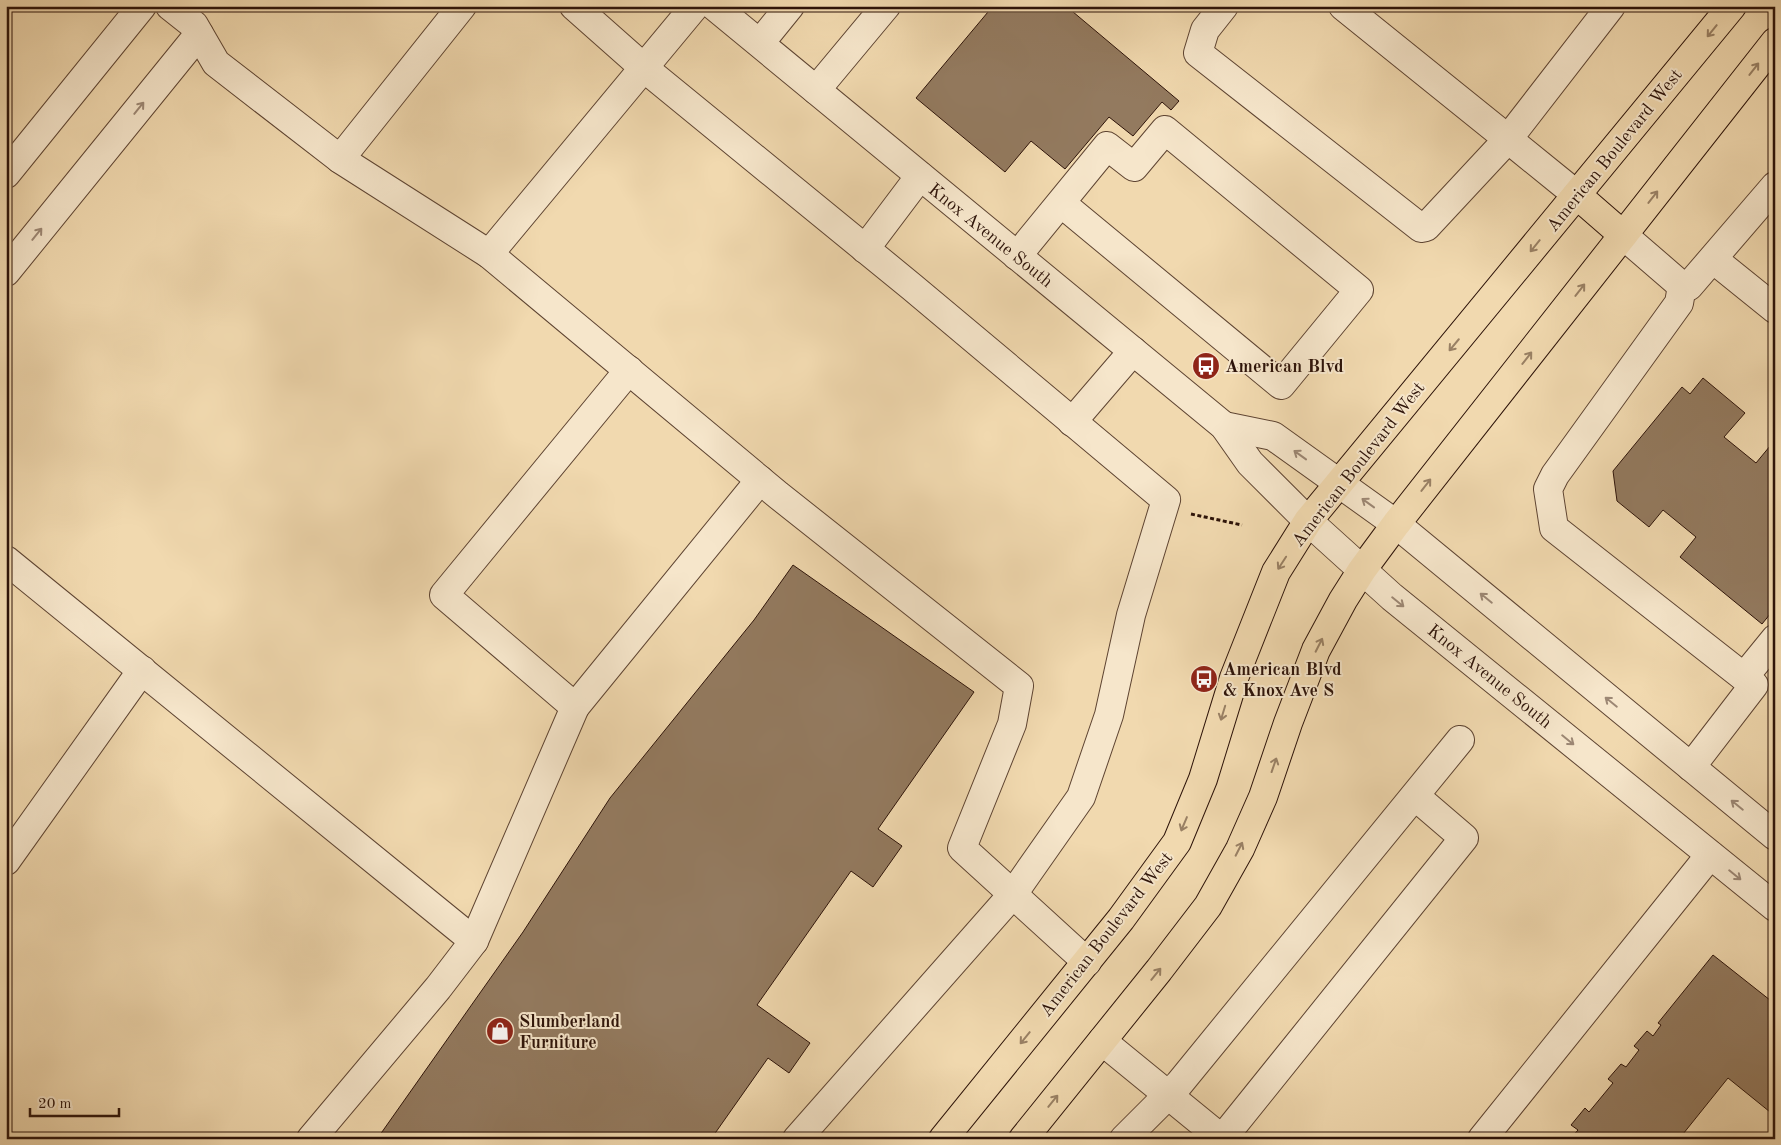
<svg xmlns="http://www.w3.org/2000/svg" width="1781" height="1145" font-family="'Old Standard TT',serif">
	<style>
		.building { fill: #937a5f; stroke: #2d1309 }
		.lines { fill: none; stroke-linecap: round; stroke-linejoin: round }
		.minor-casing { stroke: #5e4432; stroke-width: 30 }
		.major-casing { stroke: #2d1309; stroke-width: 30 }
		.path { stroke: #2d1309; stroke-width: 3; stroke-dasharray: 4 2.5; stroke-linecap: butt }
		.minor { stroke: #f6e6cb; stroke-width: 28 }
		.major { stroke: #f1d9af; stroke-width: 28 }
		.oneway { stroke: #998064 }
		.oneway2 { stroke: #9c8774 }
		.labels { text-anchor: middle; stroke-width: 4; stroke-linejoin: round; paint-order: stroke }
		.street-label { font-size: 18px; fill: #2d1309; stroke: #f6e6cb }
		.poi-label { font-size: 18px; font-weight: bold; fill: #2d1309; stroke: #f6e6cb; text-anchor: start }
	</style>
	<rect width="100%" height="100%" fill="#f1d9af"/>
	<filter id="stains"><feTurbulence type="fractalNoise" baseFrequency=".004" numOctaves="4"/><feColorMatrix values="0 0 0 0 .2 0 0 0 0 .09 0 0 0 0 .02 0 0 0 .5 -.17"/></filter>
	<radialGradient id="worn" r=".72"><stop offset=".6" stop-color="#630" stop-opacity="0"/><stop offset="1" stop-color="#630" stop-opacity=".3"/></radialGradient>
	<g class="building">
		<polygon points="993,6 1066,6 1179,101 1171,110 1162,102 1133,136 1109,117 1065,169 1031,141 1005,172 916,98"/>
		<polygon points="1703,378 1745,413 1724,437 1756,463 1775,440 1775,608 1762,624 1680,557 1696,537 1663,510 1649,527 1617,501 1613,471 1682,387 1690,394"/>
		<polygon points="793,565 974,692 878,829 902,846 873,887 851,871 757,1005 810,1043 789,1073 768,1058 711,1139 377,1139 523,932 610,798 754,620"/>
		<polygon points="1713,955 1775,1004 1775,1116 1728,1078 1679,1139 1570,1139 1578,1130 1571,1125 1585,1108 1589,1112 1613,1083 1608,1079 1621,1064 1626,1067 1639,1050 1634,1046 1647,1031 1653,1036 1661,1025 1658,1023"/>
	</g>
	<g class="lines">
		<g class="minor-casing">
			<g id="minor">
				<polyline points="170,6 194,25 216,63 340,159 462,6"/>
				<polyline points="574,6 644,68 912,287 1166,500 1131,615 1109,715 1081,797 1013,894 797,1139"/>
				<polyline points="695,6 489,254 778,495 1019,686 1012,724 962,848 1087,962"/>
				<polyline points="714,6 1224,426 1250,463 1308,521 1392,597 1775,907"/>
				<polyline points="1224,6 1205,30 1198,53 1421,228 1426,227 1508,139 1343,6"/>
				<polyline points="760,43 790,6"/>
				<polyline points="816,90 886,6"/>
				<polyline points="340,159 489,254"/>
				<polyline points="6,174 142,6"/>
				<polyline points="1577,195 1508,139 1611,6"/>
				<polyline points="1623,235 1682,286 1689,286 1775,186"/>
				<polyline points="865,249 920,176"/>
				<polyline points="1017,256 1107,146 1134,167 1165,130 1359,290 1281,385 1061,203"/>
				<polyline points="1713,259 1775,309"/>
				<polyline points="6,272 199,34"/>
				<polyline points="1682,286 1679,303 1555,475 1548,489 1554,528 1754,685 1691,767"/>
				<polyline points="629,370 444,595 575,707 760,480"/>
				<polyline points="1072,422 1133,351"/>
				<polyline points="1224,426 1273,436 1396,524 1775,836"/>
				<polyline points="6,560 474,941 438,988 311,1139"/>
				<polyline points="1744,677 1775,639"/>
				<polyline points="6,861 142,670"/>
				<polyline points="474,941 575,707"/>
				<polyline points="1102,1041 1222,1139 1464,838 1415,796"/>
				<polyline points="1124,1139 1179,1084 1460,740"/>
				<polyline points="1482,1139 1710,855"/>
			</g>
		</g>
		<g class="major-casing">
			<g id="major">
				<polyline points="1577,195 1623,235"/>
				<polyline points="943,1139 1121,919 1177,842 1203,779 1234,678 1276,572 1308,521 1732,6"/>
				<polyline points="1023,1139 1159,970 1208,906 1240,849 1263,797 1288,723 1316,650 1343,600 1362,570 1396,524 1775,42"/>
			</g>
		</g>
		<polyline class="path" points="1191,514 1242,525"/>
		<use href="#minor" class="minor"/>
		<use href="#major" class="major"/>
	</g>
	<defs><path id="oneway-shaft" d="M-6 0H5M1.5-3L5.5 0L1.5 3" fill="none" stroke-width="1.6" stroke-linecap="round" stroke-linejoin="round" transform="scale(1.25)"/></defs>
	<g class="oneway">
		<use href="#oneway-shaft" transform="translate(1712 31) rotate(129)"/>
		<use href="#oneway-shaft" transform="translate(1754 69) rotate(-52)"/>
		<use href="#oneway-shaft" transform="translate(1653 197) rotate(-52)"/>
		<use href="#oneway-shaft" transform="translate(1535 246) rotate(129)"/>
		<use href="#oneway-shaft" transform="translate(1580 290) rotate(-52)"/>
		<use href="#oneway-shaft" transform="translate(1454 345) rotate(130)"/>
		<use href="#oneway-shaft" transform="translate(1527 358) rotate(-52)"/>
		<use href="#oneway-shaft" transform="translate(1426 485) rotate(-52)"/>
		<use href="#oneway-shaft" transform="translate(1282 563) rotate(123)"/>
		<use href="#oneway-shaft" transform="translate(1319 645) rotate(-63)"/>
		<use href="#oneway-shaft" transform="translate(1223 713) rotate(107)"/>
		<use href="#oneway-shaft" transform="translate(1274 765) rotate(-71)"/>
		<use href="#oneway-shaft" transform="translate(1184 824) rotate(113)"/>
		<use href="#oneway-shaft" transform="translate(1239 849) rotate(-63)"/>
		<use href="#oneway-shaft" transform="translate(1156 974) rotate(-51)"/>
		<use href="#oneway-shaft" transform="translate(1025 1038) rotate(129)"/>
		<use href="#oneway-shaft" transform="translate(1053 1101) rotate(-51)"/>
	</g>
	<g class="oneway2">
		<use href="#oneway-shaft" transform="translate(139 108) rotate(-51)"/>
		<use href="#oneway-shaft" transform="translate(37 234) rotate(-51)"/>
		<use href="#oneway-shaft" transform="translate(1300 455) rotate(-144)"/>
		<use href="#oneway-shaft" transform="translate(1368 503) rotate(-144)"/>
		<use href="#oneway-shaft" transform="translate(1486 598) rotate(-141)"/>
		<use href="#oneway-shaft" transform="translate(1398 602) rotate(39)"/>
		<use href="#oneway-shaft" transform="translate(1611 702) rotate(-141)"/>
		<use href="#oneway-shaft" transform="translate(1568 740) rotate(39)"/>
		<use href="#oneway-shaft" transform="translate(1737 805) rotate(-141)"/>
		<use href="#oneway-shaft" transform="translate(1735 875) rotate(39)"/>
	</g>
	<defs>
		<g id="bus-disc" transform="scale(1.4375)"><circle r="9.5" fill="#8f2418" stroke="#f6e6cb"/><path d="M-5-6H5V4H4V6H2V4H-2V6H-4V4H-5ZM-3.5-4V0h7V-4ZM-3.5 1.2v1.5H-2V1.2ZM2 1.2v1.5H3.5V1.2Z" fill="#fff"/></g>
		<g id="shop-disc" transform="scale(1.4375)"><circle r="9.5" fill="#8f2418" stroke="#f6e6cb"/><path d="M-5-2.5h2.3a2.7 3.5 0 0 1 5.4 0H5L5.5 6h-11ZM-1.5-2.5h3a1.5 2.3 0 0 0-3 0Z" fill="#fff"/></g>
	</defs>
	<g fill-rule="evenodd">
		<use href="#bus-disc" x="1206" y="366"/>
		<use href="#bus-disc" x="1204" y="679"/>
		<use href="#shop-disc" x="500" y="1031"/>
	</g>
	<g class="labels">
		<g class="street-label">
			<text transform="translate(1614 150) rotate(-51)" y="6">American Boulevard West</text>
			<text transform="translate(991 235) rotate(39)" y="6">Knox Avenue South</text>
			<text transform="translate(1358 464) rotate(-52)" y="6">American Boulevard West</text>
			<text transform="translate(1490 676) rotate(39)" y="6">Knox Avenue South</text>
			<text transform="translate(1106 934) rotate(-52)" y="6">American Boulevard West</text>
		</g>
		<g class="poi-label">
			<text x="1225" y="372">American Blvd</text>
			<text x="1223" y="675">American Blvd<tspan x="1223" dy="21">&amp; Knox Ave S</tspan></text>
			<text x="519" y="1027">Slumberland<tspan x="519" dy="21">Furniture</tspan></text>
		</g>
	</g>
	<rect width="1781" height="1145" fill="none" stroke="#f1d9af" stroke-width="25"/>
	<rect x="8" y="8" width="1766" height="1130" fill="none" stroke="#2d1309" stroke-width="2.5"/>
	<rect x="12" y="12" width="1756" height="1120" fill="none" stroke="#2d1309"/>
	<path d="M30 1108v8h89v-8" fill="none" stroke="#2d1309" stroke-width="2.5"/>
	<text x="38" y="1108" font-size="15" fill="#2d1309" stroke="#f6e6cb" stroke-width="4" paint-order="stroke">20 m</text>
	<rect width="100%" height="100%" filter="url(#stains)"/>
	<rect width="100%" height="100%" fill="url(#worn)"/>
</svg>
